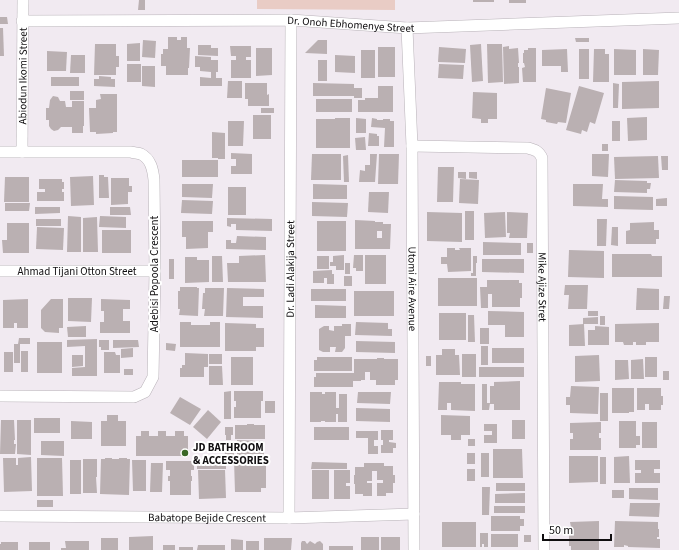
<svg xmlns="http://www.w3.org/2000/svg" width="679" height="550" font-family="'Source Sans 3',sans-serif">
	<style>
		.green { fill: #e9ccc5 }
		.building { fill: #bab0b2; fill-rule: evenodd }
		.lines { fill: none; stroke-linecap: round; stroke-linejoin: round }
		.minor-casing { stroke: #b8b2b8; stroke-width: 12 }
		.minor { stroke: #fff; stroke-width: 11 }
		.poi-dot { fill: #3a6726; stroke: #fff; stroke-width: 1.5 }
		.labels { text-anchor: middle; stroke-width: 4; stroke-linejoin: round; paint-order: stroke }
		.street-label { font-size: 11px; fill: #100e10; stroke: #fff }
		.poi-label { font-size: 11px; font-weight: bold; fill: #100e10; stroke: #fff; text-anchor: start }
	</style>
	<rect width="100%" height="100%" fill="#f1eaf1"/>
	<polygon class="green" points="257,0 395,0 395,10 257,9"/>
	<g class="building">
		<polygon points="139,0 145,0 145,10 138,10"/>
		<rect x="473" y="0" width="21" height="2"/>
		<rect x="509" y="0" width="17" height="3"/>
		<polygon points="0,17 7,17 8,24 0,24"/>
		<polygon points="0,28 3,28 4,56 0,56"/>
		<polygon points="168,37 177,37 177,40 181,40 181,37 187,37 187,48 190,48 189,68 188,68 188,75 166,75 166,66 161,66 161,54 163,54 163,49 168,49"/>
		<polygon points="575,38 589,38 589,42 576,42"/>
		<polygon points="143,40 156,41 155,58 142,57"/>
		<polygon points="318,40 327,40 327,54 305,53"/>
		<polygon points="140,43 140,61 127,61 127,44"/>
		<polygon points="95,44 116,44 116,56 119,56 119,67 116,67 116,75 94,75"/>
		<polygon points="481,44 483,81 472,82 470,45"/>
		<polygon points="487,44 502,44 503,82 488,83"/>
		<polygon points="198,45 211,45 211,48 218,48 218,56 198,55"/>
		<polygon points="230,46 251,46 251,57 246,57 246,60 251,60 251,78 231,78 231,60 236,60 236,56 231,56"/>
		<polygon points="509,46 509,49 518,48 519,63 518,63 518,67 519,67 519,83 504,84 503,47"/>
		<rect x="378" y="47" width="17" height="30"/>
		<polygon points="439,47 466,49 465,63 438,62"/>
		<polygon points="256,48 272,48 272,75 256,76"/>
		<polygon points="528,48 536,48 536,82 523,82 522,68 525,67 524,63 523,63 523,53 524,53 524,50 528,50"/>
		<polygon points="567,49 568,72 561,72 561,66 542,66 542,50"/>
		<rect x="579" y="49" width="10" height="30"/>
		<polygon points="594,49 605,49 605,54 609,54 609,82 593,82"/>
		<polygon points="614,49 636,50 636,75 614,75"/>
		<polygon points="643,49 659,50 658,75 643,75"/>
		<rect x="361" y="50" width="14" height="28"/>
		<polygon points="47,51 67,52 66,71 47,71"/>
		<polygon points="71,55 85,55 85,73 70,73"/>
		<polygon points="335,55 355,56 355,73 335,72"/>
		<polygon points="195,56 211,57 211,60 218,60 218,72 216,72 216,78 222,78 222,86 200,86 200,77 211,78 211,72 200,71 200,67 195,67"/>
		<rect x="318" y="60" width="9" height="21"/>
		<rect x="127" y="64" width="14" height="18"/>
		<polygon points="439,64 464,65 463,79 438,78"/>
		<polygon points="142,66 155,66 155,87 142,86"/>
		<polygon points="99,76 111,77 111,79 115,79 115,87 94,86 94,79 99,79"/>
		<rect x="51" y="77" width="28" height="9"/>
		<polygon points="228,81 242,81 242,98 227,98"/>
		<polygon points="659,81 659,108 622,109 622,82"/>
		<polygon points="245,83 267,83 267,95 269,94 269,106 248,106 248,99 245,99"/>
		<polygon points="313,83 354,84 354,96 313,96"/>
		<polygon points="613,83 619,84 618,108 613,108"/>
		<polygon points="378,86 393,86 393,112 358,112 358,100 365,100 365,98 378,98"/>
		<polygon points="579,86 604,93 595,124 590,122 587,132 582,130 581,134 566,130"/>
		<rect x="354" y="88" width="8" height="10"/>
		<polygon points="546,88 571,93 566,123 558,122 557,124 546,122 546,120 541,119"/>
		<rect x="70" y="91" width="14" height="9"/>
		<polygon points="473,92 497,93 497,119 488,119 488,123 481,123 481,119 472,118"/>
		<polygon points="100,94 117,94 117,132 113,132 113,133 96,134 96,132 90,132 89,108 96,108 96,100 101,99"/>
		<polygon points="53,96 58,97 60,101 65,101 66,107 72,107 72,101 84,101 84,126 83,126 83,133 72,133 72,127 61,127 58,130 54,131 51,129 49,126 49,120 46,120 46,108 49,108 50,100"/>
		<rect x="316" y="99" width="36" height="13"/>
		<rect x="261" y="108" width="13" height="5"/>
		<rect x="253" y="115" width="18" height="24"/>
		<polygon points="647,117 647,140 628,141 627,118"/>
		<polygon points="335,118 350,118 350,148 316,148 316,119 335,119"/>
		<polygon points="356,118 366,119 366,133 356,133"/>
		<polygon points="372,118 377,119 377,120 383,120 383,119 390,119 390,121 394,121 394,147 384,147 385,128 371,127"/>
		<polygon points="228,121 244,121 243,146 228,146"/>
		<rect x="612" y="121" width="8" height="20"/>
		<polygon points="212,132 225,133 225,159 218,159 218,158 212,158"/>
		<polygon points="369,133 377,134 377,136 379,136 379,146 368,146"/>
		<polygon points="365,137 366,150 356,150 355,138"/>
		<rect x="602" y="144" width="6" height="7"/>
		<polygon points="231,153 252,154 252,174 231,174 231,166 236,166 236,159 231,159"/>
		<polygon points="312,154 341,154 341,180 311,180"/>
		<polygon points="370,154 377,154 375,182 359,182 360,170 365,171 365,165 370,165"/>
		<polygon points="379,154 399,154 398,184 378,184"/>
		<polygon points="592,154 609,154 608,177 592,176"/>
		<polygon points="348,155 349,182 344,182 343,156"/>
		<polygon points="658,156 659,178 615,179 614,157"/>
		<polygon points="661,156 668,156 668,170 662,170"/>
		<rect x="182" y="160" width="36" height="17"/>
		<polygon points="438,167 454,167 453,202 437,202"/>
		<polygon points="458,172 466,172 466,179 458,178"/>
		<polygon points="469,172 477,172 477,179 469,178"/>
		<polygon points="99,175 104,175 104,177 108,177 109,198 99,198"/>
		<polygon points="93,176 94,205 71,206 70,177"/>
		<polygon points="5,177 29,177 29,202 4,202"/>
		<polygon points="111,178 129,178 129,186 132,186 132,192 128,192 128,204 111,205"/>
		<polygon points="39,179 62,179 62,182 64,182 64,189 62,189 62,192 64,192 64,201 37,201 37,192 45,192 45,189 39,189"/>
		<polygon points="460,179 479,180 478,204 459,203"/>
		<polygon points="615,180 647,181 647,183 651,183 650,189 647,189 647,193 614,192"/>
		<polygon points="182,184 213,184 212,198 182,197"/>
		<polygon points="313,184 347,185 347,199 313,199"/>
		<polygon points="573,184 603,184 602,199 608,199 608,207 573,206"/>
		<rect x="228" y="187" width="18" height="28"/>
		<polygon points="369,192 389,192 388,213 368,212"/>
		<polygon points="614,196 653,197 653,210 614,209"/>
		<polygon points="667,198 667,206 656,206 656,199"/>
		<polygon points="182,200 213,201 212,214 181,213"/>
		<polygon points="312,202 348,203 347,217 312,216"/>
		<polygon points="5,203 30,203 29,211 5,211"/>
		<polygon points="35,207 60,207 60,213 35,214"/>
		<polygon points="110,207 130,207 131,215 110,215"/>
		<rect x="465" y="211" width="9" height="29"/>
		<polygon points="427,212 462,213 462,242 427,241"/>
		<polygon points="505,212 506,237 485,238 484,213"/>
		<polygon points="507,212 528,213 527,238 509,238 510,233 507,233"/>
		<polygon points="68,216 81,217 81,252 67,252"/>
		<polygon points="100,216 126,217 126,228 99,227"/>
		<polygon points="97,217 98,252 83,252 83,218"/>
		<polygon points="227,218 272,219 272,231 236,230 236,224 231,224 231,227 227,226"/>
		<rect x="36" y="219" width="25" height="7"/>
		<polygon points="597,219 607,219 606,246 597,246"/>
		<path d="M355,220L375,221V222H383V224H391L390,249H355ZM377,231H382V238H377Z"/>
		<polygon points="182,221 213,221 213,232 208,232 208,248 186,249 186,237 182,237"/>
		<rect x="317" y="221" width="29" height="30"/>
		<polygon points="654,222 654,230 659,230 659,239 656,239 656,244 626,244 626,231 630,230 630,223"/>
		<polygon points="7,223 29,223 29,253 3,253 2,240 7,240"/>
		<polygon points="37,227 64,228 63,250 36,249"/>
		<polygon points="612,227 618,227 618,246 611,245"/>
		<rect x="102" y="230" width="29" height="23"/>
		<polygon points="237,236 266,237 266,250 226,249 226,240 231,240 231,243 236,243"/>
		<polygon points="483,242 521,243 521,255 483,255"/>
		<rect x="527" y="243" width="6" height="10"/>
		<polygon points="447,248 455,248 455,250 460,250 459,248 471,248 471,271 448,272 447,264 441,264 441,257 447,257"/>
		<polygon points="569,250 604,251 604,278 568,277"/>
		<polygon points="612,254 651,254 652,256 662,256 662,277 612,277"/>
		<polygon points="265,255 266,282 228,282 227,263 239,263 239,256"/>
		<polygon points="344,255 344,270 336,270 336,266 330,266 330,262 333,262 333,256"/>
		<polygon points="354,255 363,255 363,271 356,271 356,268 353,268"/>
		<rect x="365" y="255" width="21" height="29"/>
		<polygon points="212,256 222,256 223,282 212,282"/>
		<rect x="317" y="256" width="12" height="13"/>
		<polygon points="473,256 477,256 477,263 476,263 476,276 471,276 471,273 473,273"/>
		<polygon points="185,257 197,257 197,260 209,260 209,282 185,283"/>
		<rect x="169" y="259" width="5" height="20"/>
		<polygon points="482,259 524,259 524,273 482,272"/>
		<rect x="345" y="263" width="5" height="11"/>
		<polygon points="332,270 332,274 334,274 334,284 327,284 327,278 324,278 324,283 313,283 313,271"/>
		<rect x="344" y="276" width="8" height="10"/>
		<rect x="438" y="278" width="39" height="28"/>
		<polygon points="487,280 519,280 519,283 522,283 522,298 520,298 520,307 492,307 492,294 488,294 488,308 481,308 480,287 487,287"/>
		<polygon points="565,285 588,285 587,309 568,309 569,295 564,295"/>
		<polygon points="180,287 197,287 197,288 199,288 198,316 179,315 180,309 178,309 178,291 180,291"/>
		<polygon points="205,288 224,288 223,316 204,316 205,309 202,309 203,293 205,293"/>
		<polygon points="227,288 264,289 264,297 243,297 243,306 263,306 263,318 226,317"/>
		<polygon points="637,288 659,289 659,310 636,310"/>
		<rect x="311" y="289" width="35" height="12"/>
		<rect x="354" y="291" width="40" height="25"/>
		<polygon points="664,296 670,296 669,309 663,309"/>
		<polygon points="68,298 92,298 91,322 68,321"/>
		<polygon points="28,299 28,328 17,328 17,323 14,323 14,328 3,328 3,300"/>
		<polygon points="51,299 63,299 63,328 59,328 59,333 45,332 41,328 41,310"/>
		<polygon points="101,299 130,300 130,309 123,309 123,321 130,321 130,333 100,333 100,322 104,322 104,311 101,311"/>
		<polygon points="315,305 346,306 346,318 315,318"/>
		<polygon points="488,311 524,312 524,337 505,337 505,325 488,325"/>
		<rect x="588" y="311" width="10" height="5"/>
		<rect x="439" y="313" width="27" height="27"/>
		<polygon points="468,315 474,315 475,342 468,342"/>
		<rect x="600" y="316" width="5" height="9"/>
		<polygon points="598,317 598,324 583,324 583,318"/>
		<polygon points="180,322 191,322 191,325 210,325 210,322 220,322 220,347 180,347"/>
		<polygon points="356,322 388,323 388,329 392,329 392,336 355,335"/>
		<polygon points="225,323 256,324 256,328 264,328 264,347 256,347 256,351 225,351"/>
		<polygon points="659,323 659,342 646,342 646,345 636,345 636,342 633,342 633,345 624,345 623,342 615,342 615,324"/>
		<polygon points="342,324 351,324 351,336 345,336 345,348 342,352 335,352 336,347 330,347 330,352 323,352 319,350 319,329 324,326 329,326 329,330 334,331 334,326 342,326"/>
		<polygon points="584,324 585,346 569,346 569,325"/>
		<polygon points="86,326 86,337 68,337 67,327"/>
		<polygon points="595,326 609,327 609,345 588,345 588,330 595,330"/>
		<rect x="480" y="328" width="9" height="16"/>
		<polygon points="19,338 30,338 30,344 20,344 20,363 14,363 14,344 18,344"/>
		<polygon points="97,339 97,376 72,376 72,368 85,367 85,346 67,347 67,340"/>
		<polygon points="99,340 109,340 109,350 101,350 101,347 99,347"/>
		<polygon points="113,340 138,340 139,347 113,348"/>
		<polygon points="356,341 395,342 395,353 356,352"/>
		<rect x="37" y="342" width="25" height="31"/>
		<polygon points="166,343 176,344 175,351 166,350"/>
		<rect x="481" y="346" width="7" height="19"/>
		<polygon points="133,348 133,357 121,358 121,349"/>
		<rect x="492" y="348" width="32" height="15"/>
		<polygon points="442,349 455,349 455,355 459,355 460,375 436,375 436,355 442,355"/>
		<rect x="21" y="351" width="7" height="21"/>
		<rect x="4" y="352" width="9" height="20"/>
		<polygon points="104,352 115,352 116,355 120,355 120,373 104,373"/>
		<polygon points="185,353 208,354 208,367 204,367 204,377 180,377 180,368 182,368 182,365 185,365"/>
		<rect x="209" y="354" width="13" height="10"/>
		<rect x="462" y="354" width="14" height="23"/>
		<polygon points="72,355 83,355 83,366 72,367"/>
		<polygon points="599,355 600,381 575,382 575,356"/>
		<rect x="426" y="356" width="5" height="10"/>
		<rect x="231" y="357" width="22" height="28"/>
		<polygon points="317,357 352,357 352,371 314,371 314,360 317,360"/>
		<rect x="645" y="357" width="12" height="20"/>
		<polygon points="377,358 384,358 384,359 398,359 398,380 395,380 395,385 376,385 376,380 370,380 370,372 365,372 365,380 361,380 361,381 353,381 353,387 314,387 314,377 316,377 316,373 354,373 354,359 377,359"/>
		<polygon points="643,359 644,379 631,379 631,360"/>
		<polygon points="615,360 628,360 629,379 615,380"/>
		<polygon points="209,366 222,366 223,385 209,385"/>
		<rect x="479" y="367" width="45" height="10"/>
		<rect x="124" y="369" width="9" height="6"/>
		<rect x="663" y="371" width="6" height="9"/>
		<polygon points="520,381 520,410 494,410 494,404 490,404 490,386 494,386 494,382"/>
		<polygon points="439,382 461,382 461,384 475,384 475,411 451,410 451,403 447,403 447,410 438,410"/>
		<polygon points="482,384 487,384 487,403 490,403 489,410 482,410"/>
		<polygon points="571,386 599,387 598,414 570,413 570,405 566,405 566,397 570,397"/>
		<polygon points="612,388 634,388 634,412 629,412 629,413 612,413"/>
		<polygon points="637,388 661,388 661,396 663,396 663,405 661,405 661,410 649,410 649,404 645,404 645,410 637,410"/>
		<polygon points="231,391 231,419 224,419 224,392"/>
		<polygon points="234,391 263,391 263,401 261,401 261,418 234,418 234,407 236,407 236,401 234,401"/>
		<polygon points="310,392 322,392 322,394 325,394 325,392 336,392 336,408 339,408 339,394 347,394 347,422 338,422 338,414 336,414 336,422 325,422 325,421 321,421 321,422 310,422"/>
		<polygon points="358,392 391,392 390,404 357,403"/>
		<rect x="600" y="393" width="8" height="28"/>
		<polygon points="180,397 201,409 190,425 170,413"/>
		<rect x="265" y="401" width="10" height="12"/>
		<polygon points="356,408 390,409 390,422 356,421"/>
		<polygon points="208,410 221,422 207,439 193,427"/>
		<polygon points="107,415 118,415 118,421 126,421 126,446 101,446 101,421 107,421"/>
		<polygon points="441,415 470,416 470,435 461,435 461,440 451,440 451,435 441,435"/>
		<rect x="34" y="418" width="26" height="15"/>
		<polygon points="1,420 14,420 15,440 14,440 14,444 16,444 15,454 0,454"/>
		<polygon points="17,420 31,420 31,455 17,454"/>
		<rect x="512" y="420" width="13" height="19"/>
		<polygon points="71,421 92,422 92,439 71,439"/>
		<polygon points="619,421 636,421 636,436 640,436 640,445 636,445 636,448 619,448"/>
		<polygon points="601,422 601,433 599,433 599,438 601,438 601,450 570,450 570,439 573,439 573,433 570,433 570,423"/>
		<rect x="642" y="422" width="15" height="26"/>
		<polygon points="247,424 254,424 254,425 265,425 265,439 235,439 235,425 247,425"/>
		<polygon points="484,424 497,424 497,443 484,443 484,435 492,435 492,431 484,431"/>
		<polygon points="225,427 233,427 233,435 231,435 231,440 226,440 226,435 225,435"/>
		<rect x="314" y="427" width="35" height="13"/>
		<polygon points="381,430 393,430 393,440 389,440 389,442 396,443 396,448 393,448 393,453 381,453 381,445 383,445 383,440 381,440"/>
		<polygon points="141,431 149,431 149,436 158,436 158,431 166,431 166,436 175,436 175,431 184,431 184,436 188,436 188,456 136,456 136,436 141,436"/>
		<polygon points="356,431 378,431 378,440 374,440 374,446 378,446 378,454 368,454 368,438 356,438"/>
		<rect x="468" y="439" width="7" height="7"/>
		<polygon points="237,440 264,441 264,456 237,455"/>
		<polygon points="41,441 64,441 64,456 41,455"/>
		<polygon points="224,442 231,442 231,447 234,447 234,456 225,456"/>
		<polygon points="493,449 522,449 523,478 493,478"/>
		<rect x="467" y="453" width="8" height="11"/>
		<rect x="481" y="453" width="8" height="24"/>
		<polygon points="569,456 598,456 598,482 569,483"/>
		<polygon points="629,456 630,483 614,483 614,457"/>
		<polygon points="31,457 32,491 4,492 3,458 16,458 16,465 18,465 18,458"/>
		<rect x="600" y="457" width="6" height="27"/>
		<polygon points="37,458 62,458 63,496 37,496"/>
		<polygon points="105,458 112,458 112,459 119,459 119,458 127,458 127,459 130,459 129,495 100,494 101,459 105,459"/>
		<rect x="197" y="458" width="29" height="11"/>
		<polygon points="83,459 97,459 97,477 96,477 97,493 83,493"/>
		<polygon points="266,459 266,488 261,488 261,492 235,492 234,460"/>
		<rect x="70" y="460" width="11" height="34"/>
		<polygon points="132,460 146,460 146,491 133,491"/>
		<polygon points="635,460 660,460 660,469 654,469 654,473 660,473 660,483 635,483 635,473 641,473 641,470 635,470"/>
		<polygon points="166,461 194,461 194,470 191,470 191,476 192,476 192,481 191,481 191,495 170,495 170,481 168,481 168,476 170,476 170,470 166,470"/>
		<polygon points="312,462 347,463 347,469 311,469"/>
		<polygon points="151,463 163,463 162,492 150,492"/>
		<polygon points="364,463 384,463 384,466 393,466 393,475 395,475 395,483 393,483 393,493 386,493 386,496 377,496 377,483 383,483 383,480 377,480 377,471 372,471 372,481 367,481 367,483 372,483 372,496 363,496 363,494 355,494 355,484 354,484 354,475 355,475 355,467 364,467"/>
		<rect x="467" y="469" width="8" height="12"/>
		<polygon points="198,470 225,470 226,498 199,499"/>
		<rect x="312" y="470" width="17" height="29"/>
		<polygon points="334,470 350,470 350,483 346,483 346,486 350,486 350,499 334,499"/>
		<rect x="496" y="483" width="29" height="8"/>
		<polygon points="482,487 490,487 489,515 482,515"/>
		<polygon points="629,488 658,488 658,500 629,499"/>
		<rect x="612" y="490" width="12" height="8"/>
		<polygon points="525,493 525,503 495,503 495,494"/>
		<rect x="37" y="500" width="16" height="7"/>
		<polygon points="630,503 660,503 659,517 629,516"/>
		<rect x="494" y="506" width="31" height="7"/>
		<polygon points="491,516 520,516 520,519 524,519 524,526 520,526 520,531 491,531"/>
		<polygon points="599,521 599,550 571,550 571,546 569,546 569,527 571,527 570,522"/>
		<polygon points="615,521 658,522 658,529 659,529 659,537 657,537 657,539 660,539 660,548 628,547 628,546 624,545 624,547 614,547"/>
		<rect x="442" y="522" width="34" height="25"/>
		<polygon points="480,533 488,533 488,547 484,547 484,544 482,544 482,547 480,547"/>
		<rect x="491" y="534" width="27" height="13"/>
		<rect x="524" y="535" width="7" height="7"/>
		<polygon points="153,536 153,550 129,550 129,537"/>
		<rect x="361" y="537" width="18" height="13"/>
		<rect x="381" y="537" width="19" height="13"/>
		<rect x="101" y="538" width="17" height="12"/>
		<polygon points="264,538 292,538 291,550 264,550"/>
		<polygon points="231,539 243,540 243,550 231,550"/>
		<polygon points="65,541 89,541 89,550 61,550 61,548 66,548"/>
		<rect x="246" y="541" width="13" height="9"/>
		<polygon points="302,541 305,541 307,544 310,541 315,544 317,542 320,541 323,544 323,550 301,550 301,543"/>
		<polygon points="1,542 18,542 18,550 0,550 0,544 1,544"/>
		<rect x="29" y="542" width="21" height="8"/>
		<rect x="163" y="545" width="12" height="5"/>
		<polygon points="198,545 225,545 225,550 197,550"/>
		<rect x="329" y="546" width="24" height="4"/>
		<rect x="179" y="547" width="14" height="3"/>
	</g>
	<g class="lines">
		<g class="minor-casing">
			<g id="minor">
				<path id="s1" d="M22,21L291,20L407,28L679,18"/>
				<path id="s2" d="M407,28L412,146L414,550"/>
				<path id="s3" d="M412,146L528,148C535,150 539,151 542,158L544,550"/>
				<path d="M0,152H131C134,153 138,153 141,154C151,159 153,170 154,180L155,271L153,377L145,392L134,397L0,396"/>
				<path id="s4" d="M22,152L23,0"/>
				<path id="s5" d="M0,271H155"/>
				<path id="s6" d="M0,516L289,518L414,514"/>
				<path id="s7" d="M289,518L291,20"/>
			</g>
		</g>
		<use href="#minor" class="minor"/>
	</g>
	<circle class="poi-dot" cx="185" cy="453" r="4"/>
	<g class="labels">
		<g class="street-label">
			<text dy="4" stroke="none"><textPath href="#s1" startOffset="329">Dr. Onoh Ebhomenye Street</textPath></text>
			<text dy="4" stroke="none"><textPath href="#s4" startOffset="76">Abiodun Ikomi Street</textPath></text>
			<text dy="4" stroke="none"><textPath href="#s7" startOffset="249">Dr. Ladi Alakija Street</textPath></text>
			<text dy="4" stroke="none"><textPath href="#s5" startOffset="77">Ahmad Tijani Otton Street</textPath></text>
			<text transform="translate(154 274) rotate(-90)" y="4">Adebisi Popoola Crescent</text>
			<text dy="4" stroke="none"><textPath href="#s3" startOffset="263">Mike Ajize Stret</textPath></text>
			<text dy="4" stroke="none"><textPath href="#s2" startOffset="261">Utomi Aire Avenue</textPath></text>
			<text dy="4" stroke="none"><textPath href="#s6" startOffset="207">Babatope Bejide Crescent</textPath></text>
		</g>
		<g class="poi-label">
			<text x="193" y="451">JD BATHROOM<tspan x="193" dy="13">&amp; ACCESSORIES</tspan></text>
		</g>
	</g>
	<path d="M543 534v6h68v-6" fill="none" stroke="#100e10" stroke-width="2"/>
	<text x="549" y="534" font-size="12" fill="#100e10" stroke="#ffffff" stroke-width="3" paint-order="stroke">50 m</text>
</svg>
